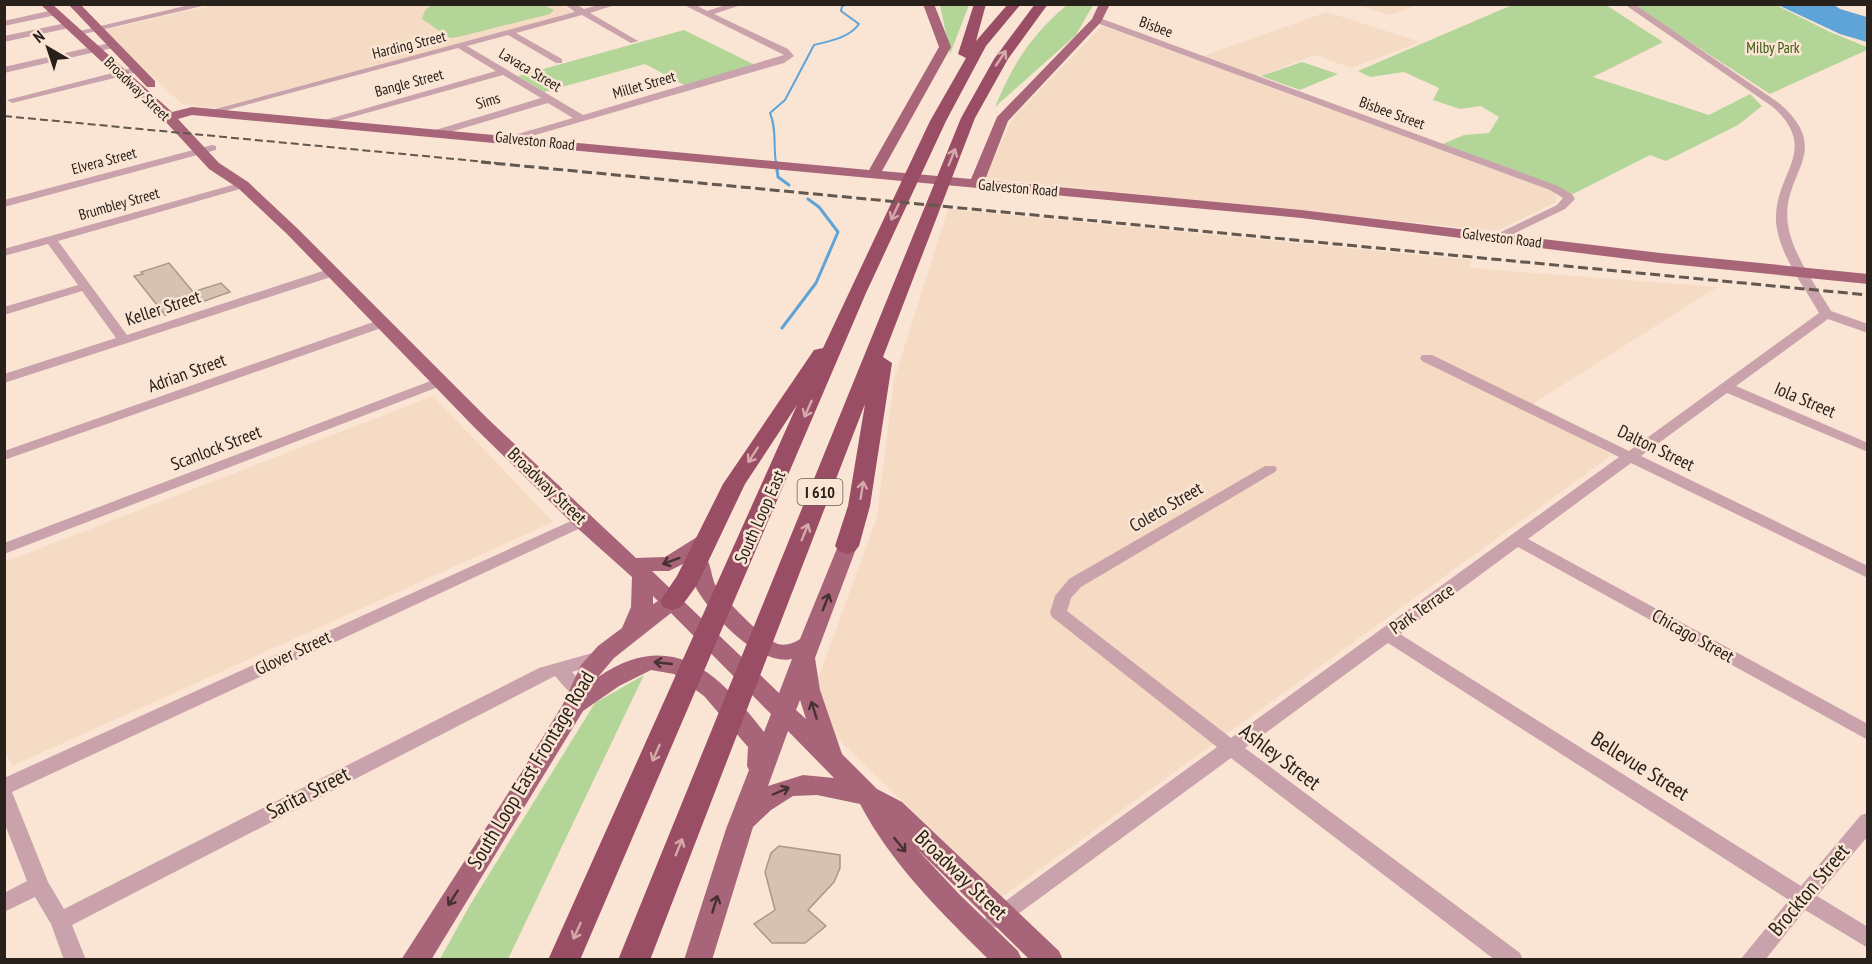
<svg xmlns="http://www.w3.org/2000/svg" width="1872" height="964" font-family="'PT Sans Narrow',sans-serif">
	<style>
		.built { fill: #f5dac4 }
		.green { fill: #b4d598 }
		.water { fill: #5ea4d8 }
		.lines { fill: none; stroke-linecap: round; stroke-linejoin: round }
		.stream-far1 { stroke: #5ea4d8; stroke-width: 2 }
		.stream { stroke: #5ea4d8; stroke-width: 3 }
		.building { fill: #d6c2b1; stroke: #ab9787; stroke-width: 1.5 }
		.minor { fill: #c9a2ac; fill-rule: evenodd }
		.major { fill: #a86579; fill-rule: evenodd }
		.highway { fill: #9a4e66; fill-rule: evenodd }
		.rail-far1 { stroke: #63574e; stroke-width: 2; stroke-dasharray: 8 4; stroke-linecap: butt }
		.rail { stroke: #63574e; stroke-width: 3; stroke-dasharray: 10 4.5; stroke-linecap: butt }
		.oneway { stroke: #d4a9a8 }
		.oneway2 { stroke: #483132 }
		.labels { text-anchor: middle; stroke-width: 5; stroke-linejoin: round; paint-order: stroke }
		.far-street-label { font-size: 15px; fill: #28201a; stroke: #fae5d4 }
		.far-park-label { font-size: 15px; fill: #355709; stroke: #fae5d4 }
		.shield { fill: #fae5d4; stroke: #675b52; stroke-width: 1.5 }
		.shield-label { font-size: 16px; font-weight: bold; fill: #28201a }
		.street-label { font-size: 18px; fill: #28201a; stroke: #fae5d4 }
		.near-street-label { font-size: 21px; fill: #28201a; stroke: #fae5d4 }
	</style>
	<rect width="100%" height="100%" fill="#fae5d4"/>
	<g class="built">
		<polygon points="219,4 558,4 575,13 215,108 182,104 103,30"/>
		<polygon points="1355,5 1417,5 1390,15"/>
		<polygon points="1327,12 1420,42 1352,68 1314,55 1250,80 1555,192 1556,202 1496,231 985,178 1013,118 1102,26 1195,59"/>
		<polygon points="948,209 1471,260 1470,268 1717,287 1525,409 1612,455 1002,897 807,709 877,517 894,380"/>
		<polygon points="433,396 553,522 12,766 4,748 5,562"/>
	</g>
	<g class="green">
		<polygon points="544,5 554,10 550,14 458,37 450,38 422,19 425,10 432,5"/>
		<polygon points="940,5 969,5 950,54"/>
		<path d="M1067,5H1093L1076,35L995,107C1013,64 1031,35 1067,5Z"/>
		<polygon points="1512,5 1606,5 1663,42 1593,77 1709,115 1750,94 1762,106 1738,125 1666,161 1650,155 1573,194 1443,144 1464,135 1489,133 1499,117 1481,106 1460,109 1433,100 1439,88 1404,72 1370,77 1358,71"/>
		<polygon points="1633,5 1776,5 1830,32 1867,47 1867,50 1770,94"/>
		<polygon points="684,30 755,65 686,86 645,64 544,92 518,76"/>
		<polygon points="1302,62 1338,74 1300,90 1261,76"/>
		<polygon points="644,675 508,959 440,959 470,905 595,703"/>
	</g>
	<polygon class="water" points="1778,5 1834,5 1840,9 1867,17 1867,42 1840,34"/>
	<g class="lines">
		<path class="stream-far1" d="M776,163C773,145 777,130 770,113L785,100L814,45C830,41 849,38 859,24L841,11L842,6L850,4"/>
		<g class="stream">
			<polyline points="776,162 778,177 789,185"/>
			<polyline points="782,328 816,283 838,232 819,207 808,199"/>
		</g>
	</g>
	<g class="building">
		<polygon points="169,263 193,292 221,283 230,292 165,315 134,276 143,274 141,272"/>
		<polygon points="779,846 840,855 840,868 834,882 808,910 826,926 805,943 772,943 754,924 775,910 765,872 771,853"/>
	</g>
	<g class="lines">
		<g class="minor">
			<polygon points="193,4 211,4 75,36 71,33"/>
			<polygon points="564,4 575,4 584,9 602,4 618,4 590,13 638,41 631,43 582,15 516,33 562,59 562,63 556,63 508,35 467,46 583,115 784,55 682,4 694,4 707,11 729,4 744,4 714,14 788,49 794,56 784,63 511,142 507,141 507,137 573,118 548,103 440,135 432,135 432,131 541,98 503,75 327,124 318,122 496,71 458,48 212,114 204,112 575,12"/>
			<path d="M1624,4H1634L1779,103C1836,153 1780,172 1788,225C1793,256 1816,285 1831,311L1868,324V333L1828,319L1736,386L1868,443V452L1727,393L1641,456L1868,566V578L1631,463L1528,539L1868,724V740L1518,547L1400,634L1801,886L1861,815L1868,813V836L1817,896L1868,927V948L1805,910L1765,960H1740L1789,900L1388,643L1245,748L1520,953L1523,960H1495L1231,758L1003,925L996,928L989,925L985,919L989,913L1217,747L1052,617L1050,613L1055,596L1069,579L1265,466H1275L1277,469L1275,472L1081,587L1071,598L1067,611L1231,738L1619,457L1422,361L1420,358L1422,355H1432L1629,451L1819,313C1804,286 1778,253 1776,221C1774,172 1821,151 1773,107Z"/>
			<polygon points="53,10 56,11 56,15 4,26 4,21"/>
			<polygon points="1097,17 1558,186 1572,194 1575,199 1565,209 1503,239 1495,239 1495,235 1557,205 1563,198 1550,190 1094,22 1094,18"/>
			<polygon points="66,23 69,24 69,28 4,42 4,36"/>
			<polygon points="114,42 118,45 117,47 4,73 4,67"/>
			<polygon points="136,67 141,70 139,72 12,103 7,100"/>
			<polygon points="212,145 216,146 216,150 4,207 4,200"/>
			<polygon points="243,182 247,183 247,187 58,241 127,335 329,269 337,269 337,275 4,383 4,374 116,338 82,291 4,315 4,307 78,285 48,244 4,256 4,249"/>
			<polygon points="382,319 388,323 387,326 4,460 4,451"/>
			<polygon points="441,377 446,378 448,381 446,384 4,554 4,543"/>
			<path d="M582,516L590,521L587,525L12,792L48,882L64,909L539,668L603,650L609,652L612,656L609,660L572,672L590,691L587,696C573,700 564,686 555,676L551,678L72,925L86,960H64L51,924L35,897L4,912V893L27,881L4,822V778Z"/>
		</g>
		<g class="major">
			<path d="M40,4H52L172,112L192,107L869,170L939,47L923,4H934L951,47L882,171L971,179L997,117L1092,19L1099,4H1110L1101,22L1008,121L985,180L1301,210L1660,253L1868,274V284L1660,263L1301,218L192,115L178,119L219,163L248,182L298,229L488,419L636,558L665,557L697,537H711L714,542L700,554C712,557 710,576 716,586C725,600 763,639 778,644C786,646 794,643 800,639L840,541H854L857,546L815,658L820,690L842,754L877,789L902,802L1059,951L1063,960H1030L916,848L960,895L1018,951L1022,960H989C940,911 892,865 860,804L817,795L793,796L771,810L753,827L712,960H684L726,829L749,770L747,766L748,747L704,696L674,674L651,670L619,686L583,711L431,960H401L521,773L563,704L581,665L598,646L622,628L631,607L632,577L575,526L474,427L288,235L238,188L209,169L164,120ZM687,562C690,571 692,580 696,588C712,616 758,666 792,659L779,693L652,571H669ZM653,596L658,601L653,604ZM671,613L771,714L764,732C718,672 672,627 598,677L614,658ZM800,700L806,719L796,710ZM788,731L834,778L803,775L768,786Z"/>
			<polygon points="68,4 80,4 155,81 155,87 147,87"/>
		</g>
		<g class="highway">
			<polygon points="974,4 986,4 976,41 1008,4 1021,4 986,46 946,121 866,293 580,960 548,960 797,405 745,484 697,585 681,607 672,610 663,607 660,601 677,576 723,484 814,350 823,348 930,121 966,58 958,54"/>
			<polygon points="1035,4 1048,4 1008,59 975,118 883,357 892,363 870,506 859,546 855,551 847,554 839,551 835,546 848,506 865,404 650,960 618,960 961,118 994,59"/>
		</g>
		<polyline class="rail-far1" points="4,116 497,163"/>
		<polyline class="rail" points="481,162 1868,295"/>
	</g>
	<defs><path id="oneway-shaft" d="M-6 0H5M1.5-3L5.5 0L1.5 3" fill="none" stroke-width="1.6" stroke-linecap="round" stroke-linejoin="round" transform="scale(1.5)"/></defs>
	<g class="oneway">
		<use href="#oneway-shaft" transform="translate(1001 58) rotate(-56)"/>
		<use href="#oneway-shaft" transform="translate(952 157) rotate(-68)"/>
		<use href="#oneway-shaft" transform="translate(895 212) rotate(115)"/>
		<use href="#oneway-shaft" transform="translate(808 409) rotate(114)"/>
		<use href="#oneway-shaft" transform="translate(753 455) rotate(123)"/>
		<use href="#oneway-shaft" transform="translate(862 490) rotate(-81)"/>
		<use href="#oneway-shaft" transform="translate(805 532) rotate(-68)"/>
		<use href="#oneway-shaft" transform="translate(656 753) rotate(114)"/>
		<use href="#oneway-shaft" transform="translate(679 847) rotate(-68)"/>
		<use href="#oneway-shaft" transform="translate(577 931) rotate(114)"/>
	</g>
	<g class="oneway2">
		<use href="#oneway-shaft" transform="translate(671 561) rotate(160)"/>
		<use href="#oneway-shaft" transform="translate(826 602) rotate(-69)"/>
		<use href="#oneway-shaft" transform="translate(663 663) rotate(-174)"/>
		<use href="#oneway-shaft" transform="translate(814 710) rotate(-107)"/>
		<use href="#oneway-shaft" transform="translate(781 791) rotate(-23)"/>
		<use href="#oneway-shaft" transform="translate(900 845) rotate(51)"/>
		<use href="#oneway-shaft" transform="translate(453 898) rotate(123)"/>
		<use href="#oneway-shaft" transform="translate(715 904) rotate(-73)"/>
	</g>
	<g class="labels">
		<g class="far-street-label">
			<text transform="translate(1156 27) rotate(20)" y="5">Bisbee</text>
			<text transform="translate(409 45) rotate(-14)" y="5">Harding Street</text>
			<text transform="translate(530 70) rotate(31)" y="5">Lavaca Street</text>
			<text transform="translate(409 83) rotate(-15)" y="5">Bangle Street</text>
			<text transform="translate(644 85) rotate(-16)" y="5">Millet Street</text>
			<text transform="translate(137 89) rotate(44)" y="5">Broadway Street</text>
			<text transform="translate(488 101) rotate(-17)" y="5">Sims</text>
			<text transform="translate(1392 113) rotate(20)" y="5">Bisbee Street</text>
			<text transform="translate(535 141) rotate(6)" y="5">Galveston Road</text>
			<text transform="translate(104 161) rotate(-15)" y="5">Elvera Street</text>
			<text transform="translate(1018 188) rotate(5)" y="5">Galveston Road</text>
			<text transform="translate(119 204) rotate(-16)" y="5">Brumbley Street</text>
			<text transform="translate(1502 238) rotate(7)" y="5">Galveston Road</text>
		</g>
		<g class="far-park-label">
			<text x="1773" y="53">Milby Park</text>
		</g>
		<rect class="shield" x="797.5" y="479" width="45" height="26" rx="4.5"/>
		<g class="shield-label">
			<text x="820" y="498">I 610</text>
		</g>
		<g class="street-label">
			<text transform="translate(163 308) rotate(-18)" y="6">Keller Street</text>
			<text transform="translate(187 373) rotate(-20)" y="6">Adrian Street</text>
			<text transform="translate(1805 400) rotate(23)" y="6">Iola Street</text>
			<text transform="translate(216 448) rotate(-21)" y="6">Scanlock Street</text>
			<text transform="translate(1656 448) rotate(26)" y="6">Dalton Street</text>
			<text transform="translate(547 486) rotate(44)" y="6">Broadway Street</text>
			<text transform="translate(1166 507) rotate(-30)" y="6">Coleto Street</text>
			<text transform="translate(760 517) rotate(-66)" y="6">South Loop East</text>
			<text transform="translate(1422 609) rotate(-35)" y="6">Park Terrace</text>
			<text transform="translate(1693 636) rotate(29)" y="6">Chicago Street</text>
			<text transform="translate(293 653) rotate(-25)" y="6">Glover Street</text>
		</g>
		<g class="near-street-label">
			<text transform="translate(1280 757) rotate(37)" y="7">Ashley Street</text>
			<text transform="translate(1640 766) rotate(32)" y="7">Bellevue Street</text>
			<text transform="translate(531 770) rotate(-59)" y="7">South Loop East Frontage Road</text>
			<text transform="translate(308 793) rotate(-27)" y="7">Sarita Street</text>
			<text transform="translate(961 875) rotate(44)" y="7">Broadway Street</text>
			<text transform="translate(1809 890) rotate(-50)" y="7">Brockton Street</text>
		</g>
	</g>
	<rect width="1872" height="964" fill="none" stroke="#28201a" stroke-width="12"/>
	<g transform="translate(48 48) rotate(321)" stroke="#fae5d4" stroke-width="4.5" paint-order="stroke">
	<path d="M0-4.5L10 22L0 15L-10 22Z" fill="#28201a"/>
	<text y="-9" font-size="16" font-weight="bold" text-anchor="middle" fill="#28201a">N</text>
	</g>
</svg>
